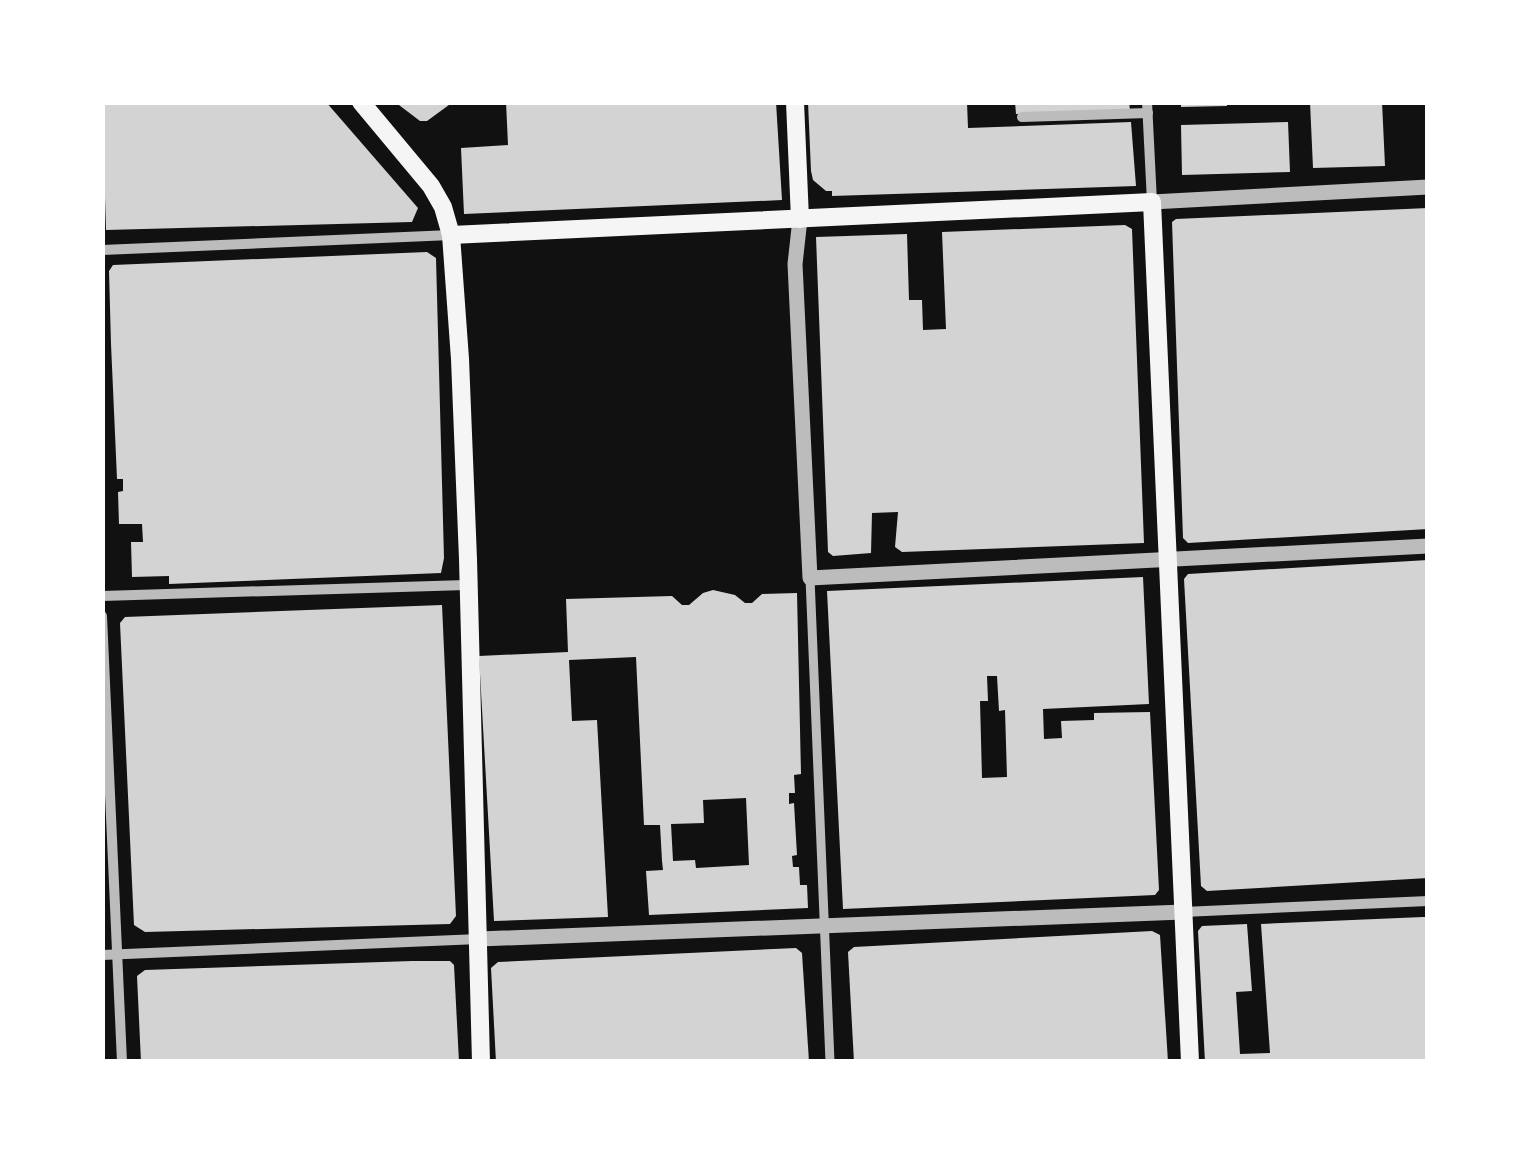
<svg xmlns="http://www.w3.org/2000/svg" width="1530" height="1164" font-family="Arial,sans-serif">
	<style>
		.building { fill: #d3d3d3; fill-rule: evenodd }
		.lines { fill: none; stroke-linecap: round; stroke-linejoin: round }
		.pedestrian { stroke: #bcbcbc; stroke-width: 9 }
		.minor { stroke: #bcbcbc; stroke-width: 10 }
		.tertiary { stroke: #bcbcbc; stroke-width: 15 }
		.secondary { stroke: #f5f5f5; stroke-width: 18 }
	</style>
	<rect width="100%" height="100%" fill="#111"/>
	<g class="building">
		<polygon points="102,102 326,102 418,208 412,222 106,230"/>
		<polygon points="395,102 453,102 427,121 420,121"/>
		<polygon points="506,102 776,102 782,200 464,214 461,148 508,145"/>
		<polygon points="808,102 967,102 968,128 1131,122 1136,186 832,196 832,191 826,191 813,180 811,171"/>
		<polygon points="1015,102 1129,102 1130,110 1016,114"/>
		<polygon points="1181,102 1227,102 1227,106 1181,107"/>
		<polygon points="1310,102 1382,102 1385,166 1313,168"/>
		<polygon points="1288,122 1290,172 1182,175 1181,125"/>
		<polygon points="1428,208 1428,529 1188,543 1183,538 1172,222 1176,219"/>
		<polygon points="1125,225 1132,229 1144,543 902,552 895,547 898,512 872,513 871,553 833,556 828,552 816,237 907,234 909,300 922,300 923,330 946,329 942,232"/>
		<polygon points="427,252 436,258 444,558 441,573 169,584 169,576 132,577 131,542 143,542 142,524 119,524 118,492 123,491 123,479 117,479 111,344 109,271 113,265"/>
		<polygon points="1428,560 1428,878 1207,891 1201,886 1184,579 1188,574"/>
		<path d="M1143,577L1149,704L1043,709L1044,739L1062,738L1061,721L1094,720V713L1150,712L1159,890L1155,895L843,909L827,591ZM987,676H997L999,711L1005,710L1007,777L982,778L980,701H988Z"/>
		<path d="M713,590L735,595L745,603H752L762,594L797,593L801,774L794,775L795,793H789V804L794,803L797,855L792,856L793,867H799L800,885H807L808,908L649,915L646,871L663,870L662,861L660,825H644L636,657L569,660L572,721L597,720L608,917L494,921L479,656L568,652L566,599L672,596L682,605H689L703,593ZM746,798L749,865L696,868L695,860L673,861L671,824L704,823L703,800Z"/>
		<polygon points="442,605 456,916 450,924 145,932 134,925 120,623 125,617"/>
		<polygon points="1423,917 1428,917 1428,1062 1205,1062 1198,931 1202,926 1247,924 1252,991 1236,992 1240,1054 1270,1053 1261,924"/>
		<polygon points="1152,931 1160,935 1168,1062 854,1062 848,952 854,947"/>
		<polygon points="796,948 802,953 809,1062 496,1062 491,968 498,962"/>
		<polygon points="412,961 450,961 454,965 459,1062 141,1062 137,976 145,970"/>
	</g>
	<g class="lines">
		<polyline class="pedestrian" points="810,578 830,1062"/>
		<g class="minor">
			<polyline points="1147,102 1152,202"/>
			<polyline points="1022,117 1148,113"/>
			<polyline points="102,250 451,235"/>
			<polyline points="102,596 466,585"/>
			<polyline points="102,616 122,1062"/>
			<polyline points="1183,912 1428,901"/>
			<polyline points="102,955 479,939"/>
		</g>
		<g class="tertiary">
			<polyline points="1152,202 1428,187"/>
			<polyline points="800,219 795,264 810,578 1428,546"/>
			<polyline points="479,939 1183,912"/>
		</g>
		<g class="secondary">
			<polyline points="361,102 431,186 443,207 451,235 460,359 468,559 481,1062"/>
			<polyline points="795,102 800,219"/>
			<polyline points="451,235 1152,202 1190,1062"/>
		</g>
	</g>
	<rect width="1530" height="1164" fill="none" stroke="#ffffff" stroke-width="210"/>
</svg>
